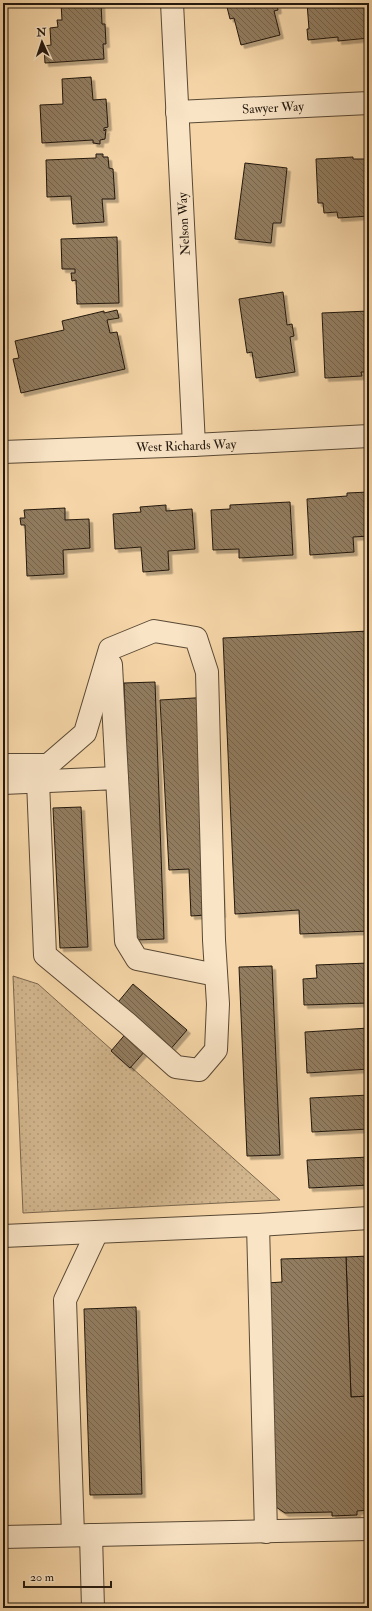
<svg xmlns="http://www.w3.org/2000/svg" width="372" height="1611" font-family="'IM FELL Double Pica',serif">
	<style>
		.grass { fill: url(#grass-dots); stroke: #7a674e }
		.building { fill: url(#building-back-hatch); stroke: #23180e; filter: url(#shadow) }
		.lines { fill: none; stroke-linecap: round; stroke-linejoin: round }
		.minor-casing { stroke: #584834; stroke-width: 24 }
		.minor { stroke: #f9e4c6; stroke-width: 22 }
		.labels { text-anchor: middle; stroke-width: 4; stroke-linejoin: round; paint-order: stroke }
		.street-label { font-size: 13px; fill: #23180e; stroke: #f9e4c6 }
	</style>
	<defs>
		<pattern id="grass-dots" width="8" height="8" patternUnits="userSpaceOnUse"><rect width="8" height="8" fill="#d2b68e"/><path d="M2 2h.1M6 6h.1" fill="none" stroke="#b49c79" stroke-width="1.8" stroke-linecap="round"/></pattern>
		<pattern id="building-back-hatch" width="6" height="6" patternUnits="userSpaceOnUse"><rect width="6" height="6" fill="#917b5e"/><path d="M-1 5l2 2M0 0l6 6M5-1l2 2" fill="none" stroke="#76644c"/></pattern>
		<filter id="shadow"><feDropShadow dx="3.5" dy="3.5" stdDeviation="0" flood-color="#0004"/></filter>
	</defs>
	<rect width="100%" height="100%" fill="#f6d6a8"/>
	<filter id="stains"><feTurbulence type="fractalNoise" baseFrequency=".005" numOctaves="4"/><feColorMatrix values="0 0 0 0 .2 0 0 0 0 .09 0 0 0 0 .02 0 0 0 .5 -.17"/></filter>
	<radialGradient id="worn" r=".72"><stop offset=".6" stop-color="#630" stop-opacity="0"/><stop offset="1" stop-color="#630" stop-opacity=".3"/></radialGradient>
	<polygon class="grass" points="13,976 38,984 280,1200 23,1213"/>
	<g class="building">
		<polygon points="61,3 101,3 102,24 105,24 106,44 103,44 104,59 45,63 44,46 51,45 50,28 58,27 57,20 62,20"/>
		<polygon points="226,3 271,3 272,6 277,5 278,10 274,11 280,35 241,45 234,18 230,19"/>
		<polygon points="307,3 369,3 369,38 338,41 338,37 308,40 307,29 309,29"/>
		<polygon points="91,77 93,100 106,99 108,127 104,128 104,131 106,129 105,139 100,140 100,144 93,143 93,140 42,143 40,105 63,104 62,79"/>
		<polygon points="96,154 103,154 103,157 108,157 109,168 113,169 115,199 102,199 104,222 73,224 71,196 47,197 46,160 96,158"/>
		<polygon points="353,157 353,159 366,159 366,161 369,161 369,216 338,218 337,212 324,213 323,203 318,203 316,159"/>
		<polygon points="245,163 287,168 281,223 273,223 271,243 235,239"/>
		<polygon points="117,237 119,303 77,304 76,280 72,281 71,273 75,273 75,269 62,269 61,239"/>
		<polygon points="283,292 287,325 292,324 294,336 290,337 295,372 256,378 252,352 247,353 239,299"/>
		<polygon points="117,310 119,318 107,320 110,333 117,332 125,369 21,393 13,359 19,358 15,341 64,330 62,321 104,311 104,313"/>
		<polygon points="369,311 369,372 361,372 362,376 325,378 322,313"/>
		<polygon points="369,492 369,536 353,537 354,552 310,555 307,499 347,496 347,493"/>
		<polygon points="290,502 293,555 239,558 239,549 213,550 211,510 230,509 230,505"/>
		<polygon points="166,505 166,511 192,509 195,549 168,551 169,570 143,572 141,547 115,549 113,514 141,512 140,507"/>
		<polygon points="65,508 65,520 89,519 90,548 63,550 64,574 27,576 25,525 21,525 20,518 25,518 24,510"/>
		<polygon points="369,631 369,931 300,934 299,910 235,914 223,638"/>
		<polygon points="155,682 164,939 134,940 124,683"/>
		<polygon points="211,697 222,914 191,916 189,869 169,870 160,700"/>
		<polygon points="81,807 88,947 60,948 53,808"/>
		<polygon points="369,963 369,1003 304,1005 303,979 317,978 316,965"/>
		<polygon points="272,966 280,1155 247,1156 239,967"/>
		<polygon points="133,984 187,1030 168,1052 154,1041 130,1068 111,1051 134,1024 114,1007"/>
		<polygon points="369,1028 369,1069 307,1073 305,1032"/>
		<polygon points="369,1095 369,1129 312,1132 310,1098"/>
		<polygon points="369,1157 369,1185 309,1188 307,1160"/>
		<polygon points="369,1256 369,1396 351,1397 346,1257"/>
		<polygon points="346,1257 351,1397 369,1396 369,1510 357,1511 357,1515 332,1516 332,1512 285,1513 276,1507 267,1283 282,1282 281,1259"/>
		<polygon points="136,1307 142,1494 90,1495 84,1309"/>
	</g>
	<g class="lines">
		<g class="minor-casing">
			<g id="minor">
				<polyline points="172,3 194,445"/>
				<polyline points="177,112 369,103"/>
				<polyline points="3,452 194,445 369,436"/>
				<polyline points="111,665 117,778"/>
				<polyline points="3,765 48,765 85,733 110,649 154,631 196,638 207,672 214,940 218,1004 216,1050 199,1070 176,1067 128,1024 45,955 38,781"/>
				<polyline points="3,783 117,778 126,941 137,959 216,975"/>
				<polyline points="258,1225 266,1532"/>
				<polyline points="3,1236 258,1225 369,1218"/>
				<polyline points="73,1535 65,1300 97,1232"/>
				<polyline points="91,1535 93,1608"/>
				<polyline points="3,1537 369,1529"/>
			</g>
		</g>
		<use href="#minor" class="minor"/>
	</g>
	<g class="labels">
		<g class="street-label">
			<text transform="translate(273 107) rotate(-3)" y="5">Sawyer Way</text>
			<text transform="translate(183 224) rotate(-93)" y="5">Nelson Way</text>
			<text transform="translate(186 445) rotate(-2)" y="5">West Richards Way</text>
		</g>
	</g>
	<rect width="372" height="1611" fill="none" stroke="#f6d6a8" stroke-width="16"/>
	<rect x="4" y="4" width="364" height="1603" fill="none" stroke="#23180e" stroke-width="2"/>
	<rect x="8" y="8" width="356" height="1595" fill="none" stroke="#23180e"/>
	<g transform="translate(42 42) rotate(357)" stroke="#f9e4c6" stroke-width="3" paint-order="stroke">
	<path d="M0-3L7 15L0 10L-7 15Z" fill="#23180e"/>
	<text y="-6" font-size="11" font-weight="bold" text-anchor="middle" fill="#23180e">N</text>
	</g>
	<path d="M24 1581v6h87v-6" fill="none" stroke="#23180e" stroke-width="2"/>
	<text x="30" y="1581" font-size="12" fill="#23180e" stroke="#f9e4c6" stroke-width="3" paint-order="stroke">20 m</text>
	<rect width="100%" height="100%" filter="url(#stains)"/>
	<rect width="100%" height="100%" fill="url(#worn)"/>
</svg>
